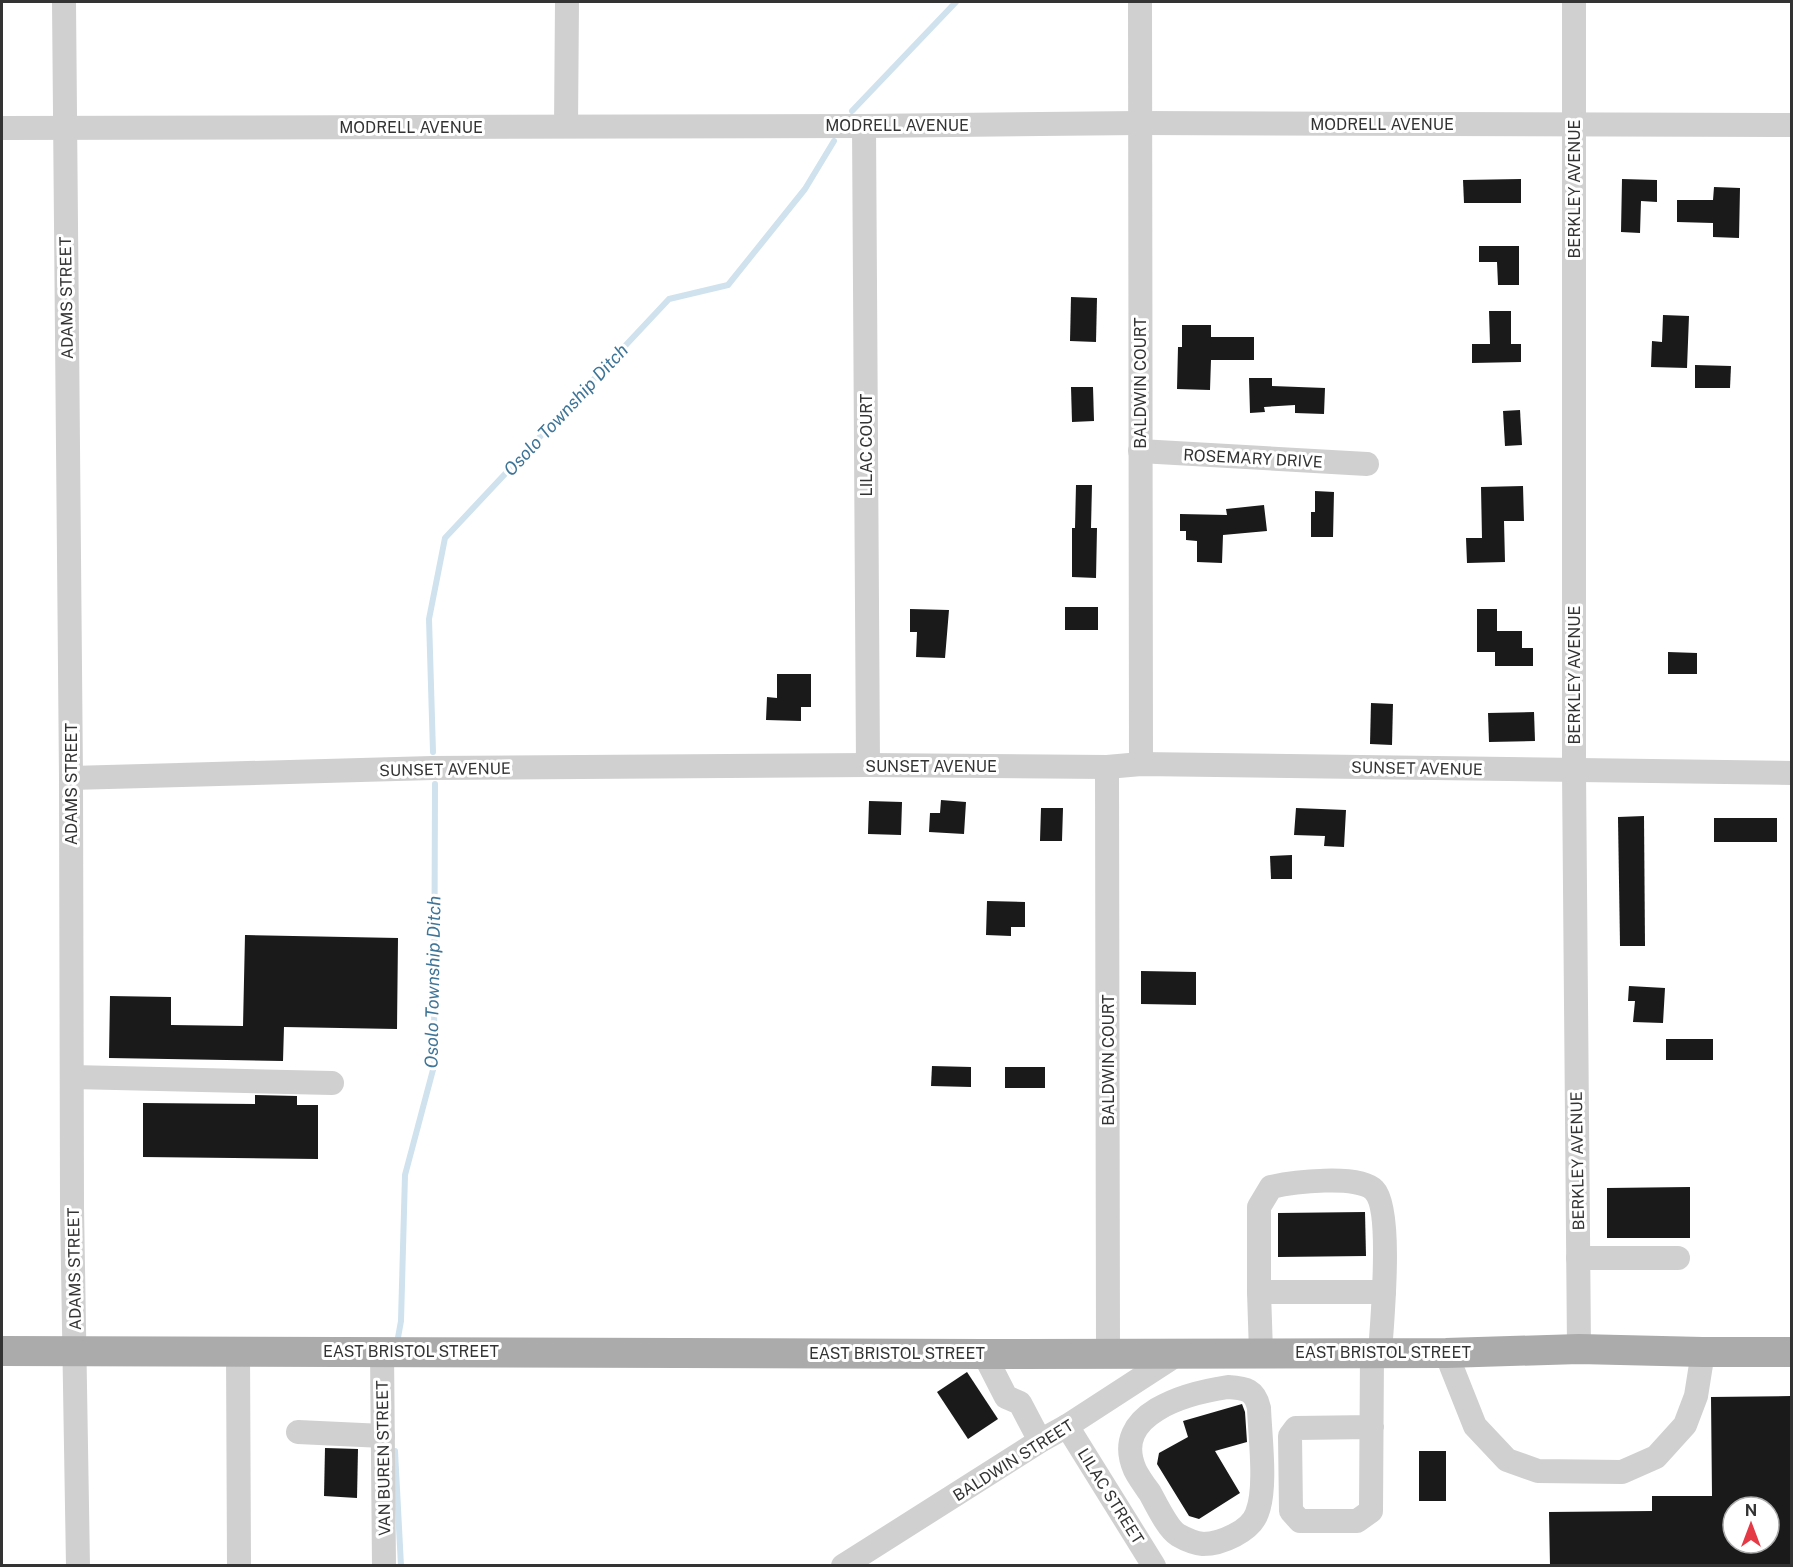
<svg xmlns="http://www.w3.org/2000/svg" width="1793" height="1567" font-family="'Public Sans',sans-serif">
	<style>
		.lines { fill: none; stroke-linecap: round; stroke-linejoin: round }
		.stream { stroke: #cfe2ee; stroke-width: 6 }
		.building { fill: #1a1a1a; fill-rule: evenodd }
		.minor { stroke: #d0d0d0; stroke-width: 24 }
		.major { stroke: #ababab; stroke-width: 30 }
		.labels { text-anchor: middle; stroke-width: 6; stroke-linejoin: round; paint-order: stroke }
		.street-label { font-size: 16px; fill: #333; stroke: #fff }
		.water-label { font-size: 18px; font-style: italic; fill: #3f7597; stroke: #fff }
	</style>
	<rect width="100%" height="100%" fill="#fff"/>
	<g class="lines">
		<g class="stream">
			<polyline points="852,111 956,2"/>
			<polyline points="433,752 429,619 445,538 669,299 728,285 805,189 834,141"/>
			<polyline points="397,1343 401,1321 405,1175 434,1066 435,784"/>
			<polyline points="395,1451 401,1566"/>
		</g>
	</g>
	<g class="building">
		<polygon points="1521,179 1521,203 1464,203 1463,180"/>
		<polygon points="1622,179 1657,180 1657,202 1641,201 1640,233 1621,232"/>
		<polygon points="1714,187 1740,188 1739,238 1713,237 1713,223 1677,222 1677,200 1713,200"/>
		<polygon points="1479,246 1519,246 1519,285 1498,285 1497,262 1479,262"/>
		<polygon points="1071,297 1097,298 1096,342 1070,341"/>
		<polygon points="1489,311 1511,311 1511,344 1521,344 1521,362 1472,363 1472,344 1490,344"/>
		<polygon points="1663,315 1689,316 1687,368 1651,367 1652,341 1662,342"/>
		<polygon points="1182,325 1211,325 1211,337 1254,337 1254,360 1211,360 1210,390 1177,389 1178,347 1182,347"/>
		<polygon points="1695,365 1731,366 1730,388 1695,388"/>
		<polygon points="1249,378 1272,378 1272,386 1325,388 1324,414 1295,413 1295,405 1264,407 1265,412 1250,413"/>
		<polygon points="1071,387 1093,387 1094,421 1072,422"/>
		<polygon points="1520,410 1522,445 1505,446 1503,411"/>
		<polygon points="1076,485 1092,485 1091,528 1097,528 1096,578 1072,577 1072,528 1075,528"/>
		<polygon points="1523,486 1524,521 1504,521 1505,562 1467,563 1466,538 1482,538 1481,487"/>
		<polygon points="1315,491 1334,492 1333,537 1311,537 1311,512 1315,512"/>
		<polygon points="1264,505 1267,531 1223,535 1222,563 1197,562 1197,541 1186,540 1186,531 1180,531 1180,514 1227,515 1226,509"/>
		<rect x="1065" y="607" width="33" height="23"/>
		<polygon points="910,609 949,610 945,658 916,657 917,632 910,632"/>
		<polygon points="1477,609 1497,609 1497,631 1522,631 1522,648 1533,648 1533,666 1495,666 1495,652 1477,652"/>
		<polygon points="1668,652 1697,653 1697,674 1668,674"/>
		<polygon points="777,674 811,674 811,707 801,707 801,721 766,720 767,697 777,698"/>
		<polygon points="1371,703 1393,704 1392,745 1370,744"/>
		<polygon points="1534,712 1535,741 1489,742 1488,713"/>
		<polygon points="941,800 966,802 964,834 929,832 930,813 940,813"/>
		<polygon points="869,801 902,802 901,835 868,834"/>
		<polygon points="1041,808 1063,808 1062,841 1040,841"/>
		<polygon points="1296,808 1346,810 1344,847 1324,846 1325,836 1294,835"/>
		<polygon points="1644,816 1645,946 1620,946 1618,817"/>
		<rect x="1714" y="818" width="63" height="24"/>
		<polygon points="1292,855 1292,879 1271,879 1270,856"/>
		<polygon points="987,901 1025,902 1025,927 1011,927 1011,936 986,935"/>
		<polygon points="245,935 398,938 397,1029 284,1027 283,1061 109,1058 110,996 171,997 171,1025 243,1026"/>
		<polygon points="1141,971 1196,972 1196,1005 1141,1004"/>
		<polygon points="1629,986 1665,988 1663,1023 1633,1022 1635,1001 1628,1001"/>
		<rect x="1666" y="1039" width="47" height="21"/>
		<polygon points="932,1066 971,1067 971,1087 931,1086"/>
		<rect x="1005" y="1067" width="40" height="21"/>
		<polygon points="255,1095 297,1096 297,1105 318,1105 318,1159 143,1157 143,1103 255,1104"/>
		<polygon points="1690,1187 1690,1238 1607,1238 1607,1188"/>
		<polygon points="1365,1212 1366,1256 1278,1257 1278,1213"/>
		<polygon points="967,1372 998,1419 968,1439 937,1392"/>
		<path d="M1791,1396V1566H1550L1549,1512L1652,1511V1496H1712L1711,1397ZM1733,1507H1769V1543H1733Z"/>
		<polygon points="1242,1404 1245,1412 1247,1442 1215,1451 1240,1493 1199,1519 1189,1516 1157,1464 1159,1453 1188,1437 1183,1421"/>
		<polygon points="325,1448 358,1449 357,1498 324,1496"/>
		<rect x="1419" y="1451" width="27" height="50"/>
	</g>
	<g class="lines">
		<g class="minor">
			<polyline points="64,2 71,778 72,1207 78,1566"/>
			<polyline points="1140,2 1141,764"/>
			<polyline points="1574,2 1574,771 1579,1349"/>
			<polyline points="566,126 567,2"/>
			<polyline points="864,126 868,765"/>
			<polyline points="2,128 864,126 1139,123 1792,125"/>
			<polyline points="1140,451 1367,464"/>
			<polyline points="1107,767 1108,1353"/>
			<polyline points="71,778 432,768 868,765 1107,767 1141,764 1792,773"/>
			<polyline points="72,1077 332,1083"/>
			<polyline points="1578,1258 1678,1258"/>
			<polyline points="1259,1292 1384,1292"/>
			<polyline points="238,1351 239,1566"/>
			<polyline points="382,1351 384,1566"/>
			<path d="M1261,1352L1259,1292V1207L1271,1187C1292,1182 1359,1174 1374,1190C1393,1209 1382,1322 1380,1353"/>
			<polyline points="1446,1353 1475,1426 1507,1460 1538,1471 1622,1472 1656,1457 1685,1425 1696,1396 1703,1352"/>
			<polyline points="984,1354 1006,1397 1020,1403 1040,1441"/>
			<path d="M1228,1387C1246,1388 1255,1390 1259,1408C1260,1437 1267,1488 1257,1513C1251,1531 1221,1544 1203,1544C1194,1543 1185,1539 1178,1535C1168,1529 1156,1504 1150,1493C1145,1486 1139,1478 1135,1470C1110,1413 1188,1393 1228,1387Z"/>
			<polyline points="1067,1426 1154,1566"/>
			<polyline points="1372,1427 1296,1428 1290,1436 1291,1511 1300,1521 1357,1521 1371,1511 1372,1353"/>
			<polyline points="298,1432 383,1436"/>
			<polyline points="843,1566 1040,1441 1067,1426 1181,1352"/>
		</g>
		<polyline class="major" points="2,1351 984,1354 1446,1353 1579,1349 1703,1352 1792,1352"/>
	</g>
	<g class="labels">
		<g class="street-label">
			<text x="1382" y="130">MODRELL AVENUE</text>
			<text x="897" y="131">MODRELL AVENUE</text>
			<text x="411" y="133">MODRELL AVENUE</text>
			<text transform="translate(1574 189) rotate(-90)" y="6">BERKLEY AVENUE</text>
			<text transform="translate(66 298) rotate(-91)" y="6">ADAMS STREET</text>
			<text transform="translate(1140 383) rotate(-90)" y="6">BALDWIN COURT</text>
			<text transform="translate(866 445) rotate(-90)" y="6">LILAC COURT</text>
			<text transform="translate(1253 458) rotate(3)" y="6">ROSEMARY DRIVE</text>
			<text transform="translate(1574 675) rotate(-90)" y="6">BERKLEY AVENUE</text>
			<text x="931" y="772">SUNSET AVENUE</text>
			<text transform="translate(1417 768) rotate(1)" y="6">SUNSET AVENUE</text>
			<text transform="translate(445 769) rotate(-1)" y="6">SUNSET AVENUE</text>
			<text transform="translate(71 784) rotate(-90)" y="6">ADAMS STREET</text>
			<text transform="translate(1108 1060) rotate(-90)" y="6">BALDWIN COURT</text>
			<text transform="translate(1577 1161) rotate(-91)" y="6">BERKLEY AVENUE</text>
			<text transform="translate(74 1269) rotate(-91)" y="6">ADAMS STREET</text>
			<text x="411" y="1357">EAST BRISTOL STREET</text>
			<text x="1383" y="1358">EAST BRISTOL STREET</text>
			<text x="897" y="1359">EAST BRISTOL STREET</text>
			<text transform="translate(383 1458) rotate(-91)" y="6">VAN BUREN STREET</text>
			<text transform="translate(1013 1460) rotate(-32)" y="6">BALDWIN STREET</text>
			<text transform="translate(1111 1496) rotate(58)" y="6">LILAC STREET</text>
		</g>
		<g class="water-label">
			<text transform="translate(566 410) rotate(-47)" y="6">Osolo Township Ditch</text>
			<text transform="translate(433 982) rotate(-89)" y="6">Osolo Township Ditch</text>
		</g>
	</g>
	<rect width="1793" height="1567" fill="none" stroke="#333333" stroke-width="6"/>
	<g transform="translate(1751 1525)"><circle r="28" fill="#ffffff" stroke="#adadad" stroke-width="1.5"/>
	<path d="M0-4.5L10 22L0 15L-10 22Z" fill="#e63946"/>
	<text y="-9" font-size="16" font-weight="bold" text-anchor="middle" fill="#333333">N</text>
	</g>
</svg>
